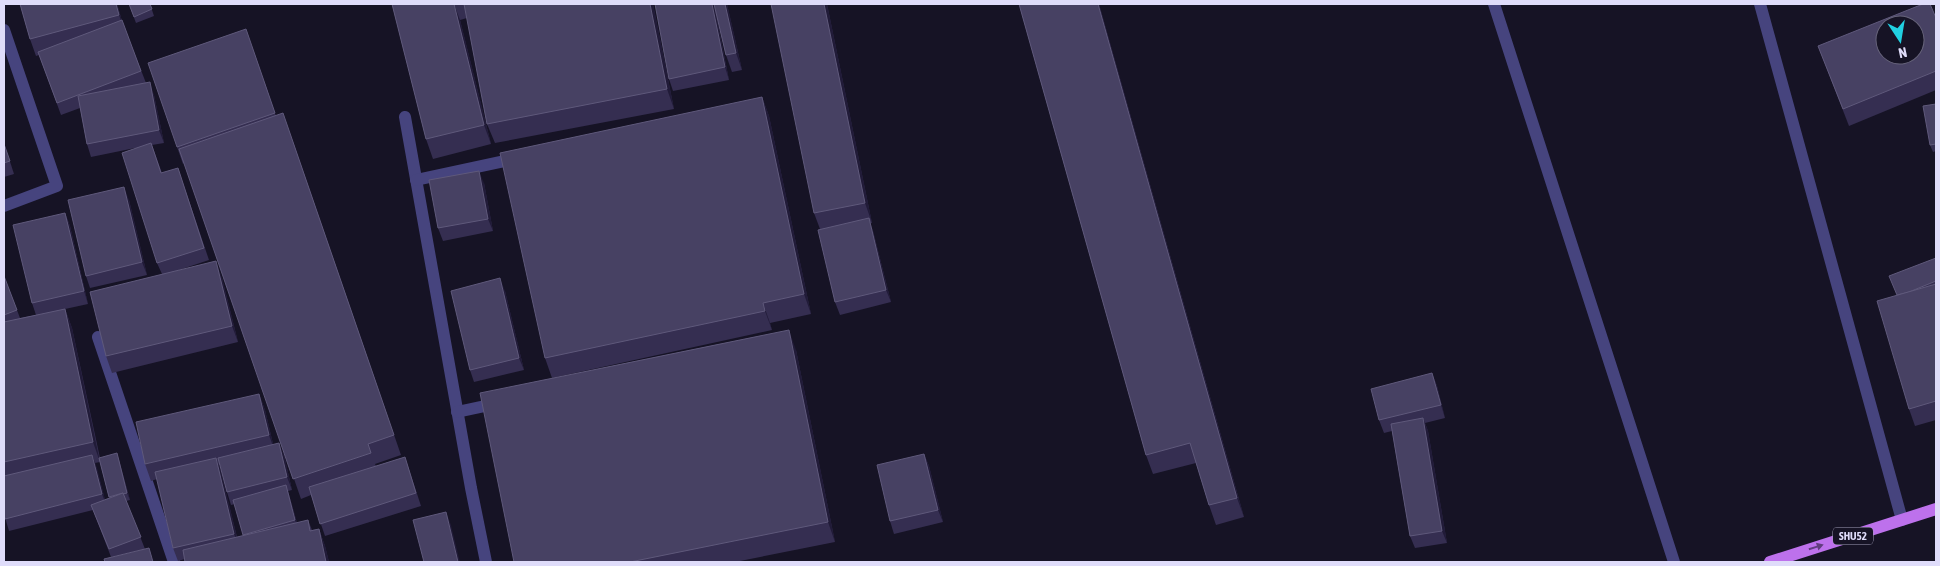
<svg xmlns="http://www.w3.org/2000/svg" width="1940" height="566" font-family="'Asap Condensed',sans-serif">
	<style>
		.lines { fill: none; stroke-linecap: round; stroke-linejoin: round }
		.service { stroke: #46447e; stroke-width: 12 }
		.minor { stroke: #46447e; stroke-width: 12 }
		.primary { stroke: #bd71ec; stroke-width: 12 }
		.wall { fill: #352e51; fill-rule: evenodd }
		.shaded-wall { fill: #211b38 }
		.building { fill: #474163; stroke: #5f597b; fill-rule: evenodd }
		.oneway { fill: #613d7f }
		.labels { text-anchor: middle; stroke-width: 5; stroke-linejoin: round; paint-order: stroke }
		.shield { fill: #161325; stroke: #a3a0ba; stroke-width: 1 }
		.shield-label { font-size: 11px; font-weight: bold; fill: #dfdcfa }
	</style>
	<rect width="100%" height="100%" fill="#161325"/>
	<g class="lines">
		<g class="service">
			<polyline points="405,117 471,488 486,562"/>
			<polyline points="416,180 519,158"/>
			<polyline points="457,412 499,403"/>
		</g>
		<g class="minor">
			<polyline points="1494,4 1674,562"/>
			<polyline points="1760,4 1902,520"/>
			<polyline points="4,30 57,186 4,206"/>
			<polyline points="98,337 174,562"/>
		</g>
		<polyline class="primary" points="1770,562 1936,509"/>
	</g>
	<g class="wall">
		<polygon points="20,4 117,4 122,21 146,83 154,95 164,143 152,145 162,173 178,168 209,260 173,272 222,278 238,342 112,373 106,356 162,274 157,263 135,148 91,157 87,144 80,108 61,115 39,55 36,56 30,39"/>
		<polygon points="129,4 150,4 154,16 136,23"/>
		<polygon points="392,4 653,4 674,109 495,143 487,124 467,18 460,20 491,144 433,159 426,139"/>
		<polygon points="714,4 729,80 673,91 669,79"/>
		<polygon points="714,4 727,4 742,70 732,72 726,55"/>
		<polygon points="827,4 872,223 870,223 873,231 891,302 840,315 835,302 820,229 814,213"/>
		<polygon points="1019,4 1099,4 1244,517 1216,525 1209,505 1196,463 1153,474 1146,455"/>
		<polygon points="1936,18 1936,90 1849,126 1818,46"/>
		<polygon points="252,46 276,116 290,133 401,455 375,464 376,466 405,457 421,506 325,536 311,495 301,499 184,163 183,164 177,147"/>
		<polygon points="762,97 769,116 811,314 770,323 772,330 552,378 545,358"/>
		<polygon points="1936,104 1936,151 1933,152 1930,145"/>
		<polygon points="4,143 14,174 4,177"/>
		<polygon points="484,183 493,231 443,241 438,228"/>
		<polygon points="129,200 147,275 90,288 86,276"/>
		<path d="M65,213L70,226L88,304L65,309L72,328L100,458L119,460L130,500L126,501L145,549L111,557L93,510L9,531L4,514V276L20,318L36,315L32,303ZM100,462L109,498L105,500L95,463Z"/>
		<polygon points="1936,258 1936,420 1915,426 1909,409 1897,295"/>
		<polygon points="505,291 524,370 474,382 470,370"/>
		<polygon points="796,350 835,542 735,562 514,562"/>
		<polygon points="1432,373 1437,386 1445,418 1425,423 1428,431 1447,543 1415,548 1410,536 1392,431 1384,433 1379,420"/>
		<path d="M259,394L265,410L273,444L284,455L292,490L288,491L297,523L308,520L312,530L319,529L325,546L329,562H185V559L178,561L173,548L157,479L151,481L145,464ZM219,465H220L227,492L231,505L235,504L244,536L237,537Z"/>
		<polygon points="924,454 929,466 943,522 894,534 890,521"/>
	</g>
	<g class="shaded-wall">
		<polygon points="116,4 117,4 125,31 119,15"/>
		<polygon points="454,4 460,20 491,144 484,125"/>
		<polygon points="650,4 653,4 674,109 667,89"/>
		<polygon points="712,4 714,4 714,5 729,80 725,67"/>
		<polygon points="725,4 727,4 742,70 736,53"/>
		<polygon points="824,4 827,4 872,223 865,203"/>
		<polygon points="1098,4 1099,4 1244,517 1237,498"/>
		<polygon points="150,82 154,95 164,143 159,130"/>
		<polygon points="762,97 769,116 811,314 804,294"/>
		<polygon points="479,171 484,183 493,231 488,219"/>
		<polygon points="124,187 129,200 147,275 142,262"/>
		<polygon points="65,213 70,226 88,304 84,291"/>
		<polygon points="869,218 873,231 891,302 886,290"/>
		<polygon points="216,261 222,278 238,342 232,326"/>
		<polygon points="500,278 505,291 524,370 519,358"/>
		<polygon points="763,303 770,323 772,330 765,311"/>
		<polygon points="65,309 72,328 100,462 93,442"/>
		<polygon points="789,330 796,350 835,542 828,522"/>
		<polygon points="1432,373 1437,386 1445,418 1441,405"/>
		<polygon points="259,394 265,410 275,452 269,435"/>
		<polygon points="1423,418 1428,431 1447,543 1442,531"/>
		<polygon points="279,443 284,455 292,490 287,477"/>
		<polygon points="117,453 119,460 130,500 127,493"/>
		<polygon points="924,454 929,466 943,522 938,510"/>
		<polygon points="92,455 97,468 107,507 102,494"/>
		<polygon points="216,458 221,471 239,546 234,534"/>
		<polygon points="286,485 290,498 300,533 295,520"/>
		<polygon points="446,512 451,525 460,562 458,562"/>
		<polygon points="319,529 325,546 329,562 326,562"/>
	</g>
	<g class="building">
		<polygon points="20,4 116,4 119,15 30,39"/>
		<polygon points="129,4 150,4 152,9 134,17"/>
		<polygon points="392,4 454,4 484,125 426,139"/>
		<polygon points="464,4 650,4 667,89 487,124"/>
		<polygon points="655,4 712,4 725,67 669,79"/>
		<polygon points="714,4 725,4 736,53 726,55"/>
		<polygon points="771,4 824,4 865,203 814,213"/>
		<polygon points="1019,4 1098,4 1237,498 1209,505 1190,443 1146,455"/>
		<path d="M1923,4H1930L1936,18V71L1843,109L1818,46ZM1885,25H1915V55H1885Z"/>
		<polygon points="122,20 141,71 57,103 38,52"/>
		<polygon points="246,29 275,113 177,147 148,63"/>
		<polygon points="150,82 159,130 87,144 78,96"/>
		<polygon points="762,97 804,294 763,303 765,311 545,358 500,153"/>
		<polygon points="1936,104 1936,144 1930,145 1923,106"/>
		<polygon points="283,113 394,435 368,444 371,453 293,479 179,149"/>
		<polygon points="151,143 161,173 178,168 204,248 157,263 122,153"/>
		<polygon points="4,144 10,161 4,163"/>
		<polygon points="479,171 488,219 438,228 429,180"/>
		<polygon points="124,187 142,262 86,276 68,200"/>
		<polygon points="65,213 84,291 32,303 13,225"/>
		<polygon points="869,218 886,290 835,302 818,230"/>
		<polygon points="1936,258 1936,281 1909,292 1897,295 1889,276"/>
		<polygon points="216,261 232,326 106,356 90,292"/>
		<polygon points="4,276 17,310 4,315"/>
		<polygon points="500,278 519,358 470,370 451,291"/>
		<polygon points="1936,284 1936,401 1909,409 1877,301"/>
		<polygon points="65,309 93,442 4,462 4,322"/>
		<polygon points="789,330 828,522 630,562 514,562 480,393"/>
		<polygon points="1432,373 1441,405 1379,420 1371,389"/>
		<polygon points="259,394 269,435 145,464 136,422"/>
		<polygon points="1423,418 1442,531 1410,536 1391,424"/>
		<polygon points="279,443 287,477 227,492 218,458"/>
		<polygon points="117,453 127,493 123,494 123,493 109,497 99,458"/>
		<polygon points="924,454 938,510 890,521 877,465"/>
		<polygon points="92,455 102,494 5,519 4,514 4,476"/>
		<polygon points="405,457 416,493 320,524 309,487"/>
		<polygon points="216,458 234,534 173,548 155,472"/>
		<polygon points="286,485 295,520 243,535 233,500"/>
		<polygon points="123,493 141,537 109,549 91,505"/>
		<polygon points="446,512 458,562 424,562 413,520"/>
		<polygon points="308,520 310,531 319,529 326,562 185,562 183,550"/>
		<polygon points="149,548 153,562 105,562 104,559"/>
	</g>
	<defs><path id="oneway-solid" d="M-6-.8H1V-3.2L6.5 0L1 3.2V.8H-6Z" transform="scale(1.25)"/></defs>
	<use class="oneway" href="#oneway-solid" transform="translate(1816 547) rotate(-18)"/>
	<g class="labels">
		<rect class="shield" x="1833" y="527.5" width="40" height="17" rx="4"/>
		<g class="shield-label">
			<text x="1853" y="540">SHU52</text>
		</g>
	</g>
	<rect width="1940" height="566" fill="none" stroke="#dfdcfa" stroke-width="10"/>
	<g transform="translate(1900 40) rotate(168)"><circle r="24" fill="#161325" stroke="#66637a"/>
	<path d="M0-4L9 19L0 12L-9 19Z" fill="#21d0e1"/>
	<text y="-8" font-size="14" font-weight="bold" text-anchor="middle" fill="#dfdcfa">N</text>
	</g>
</svg>
